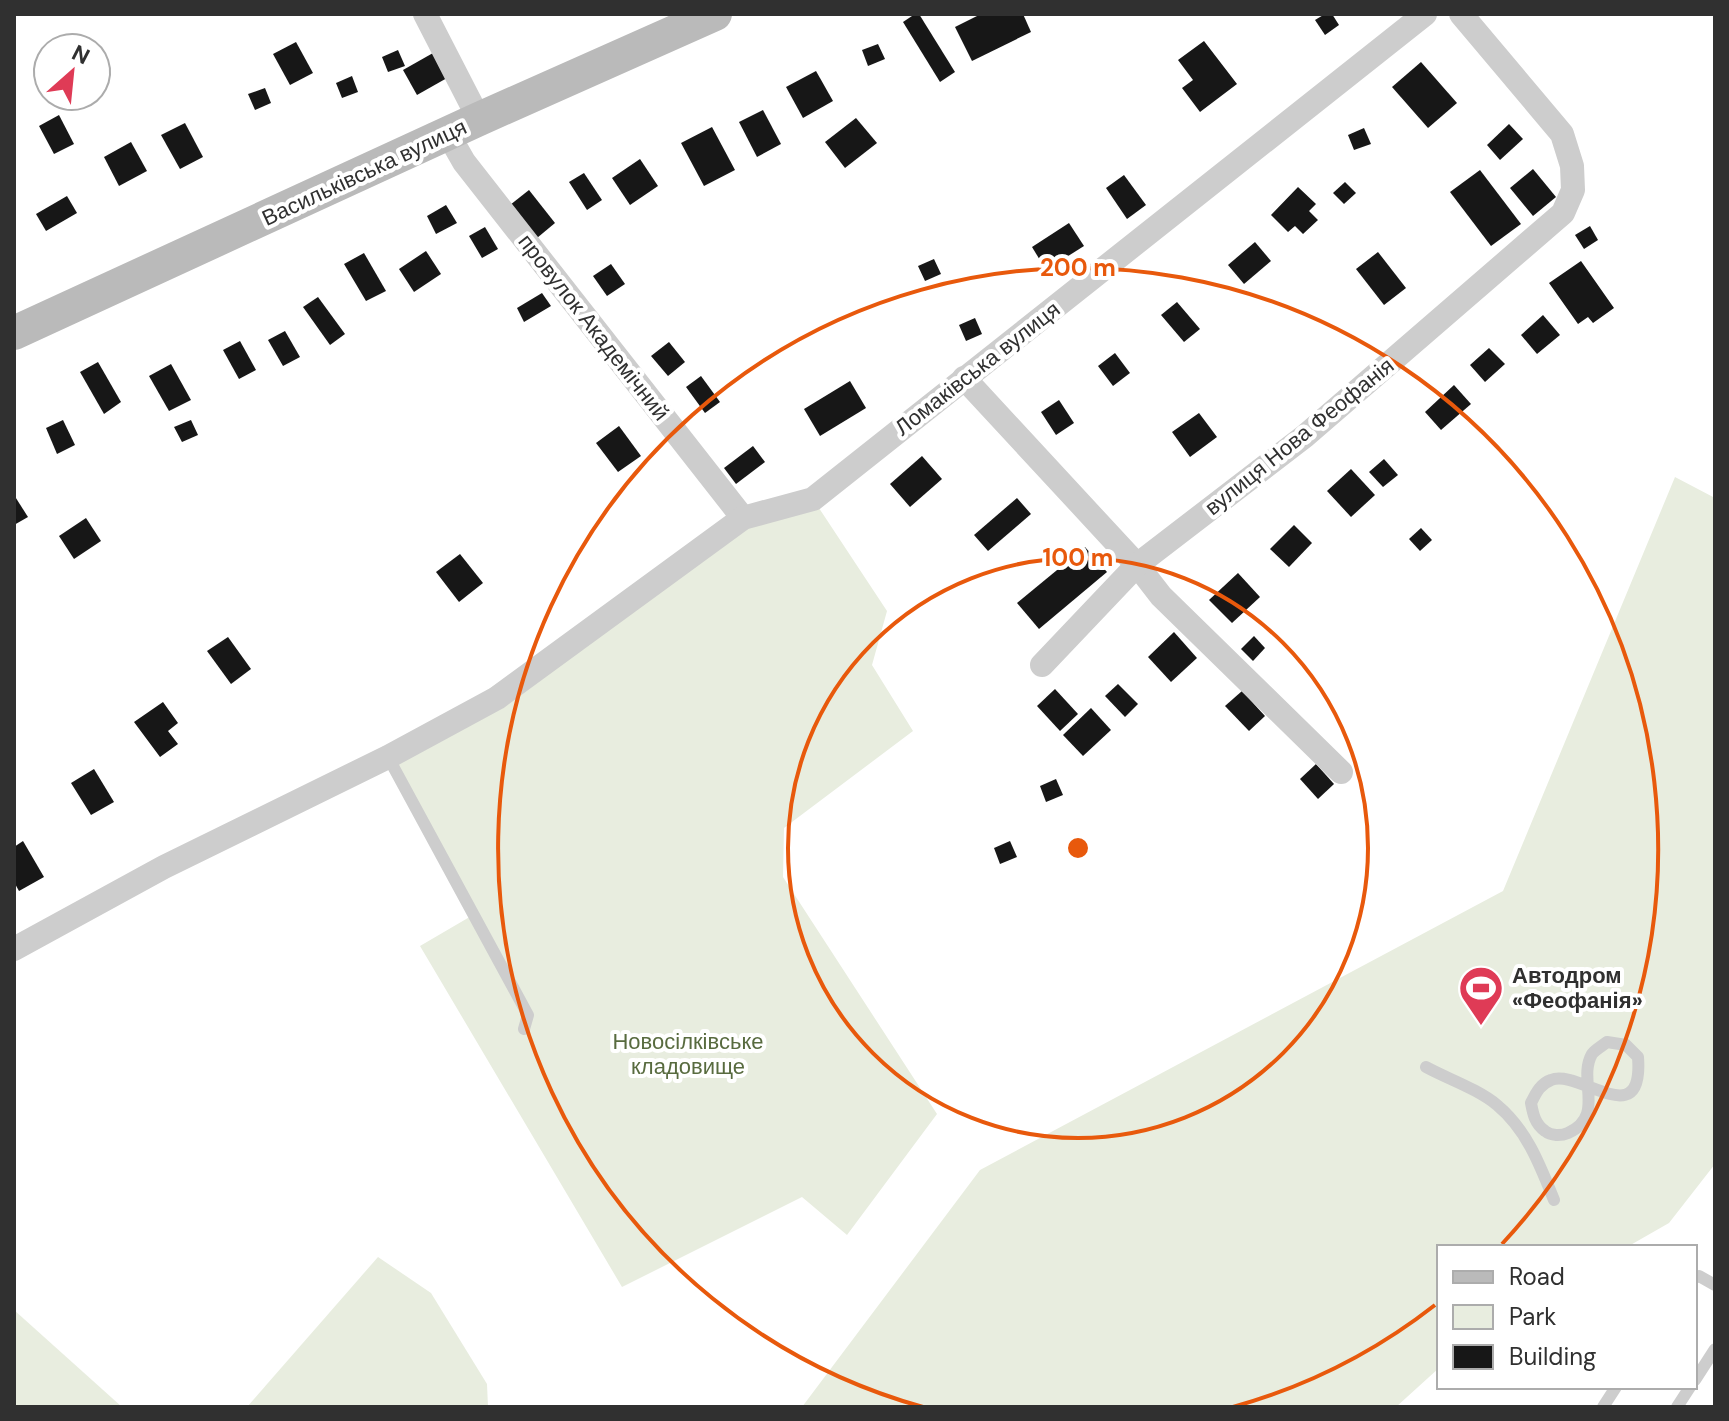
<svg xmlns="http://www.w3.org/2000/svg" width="1729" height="1421" font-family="'DM Sans',sans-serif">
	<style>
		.green { fill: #e8eddf }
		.building { fill: #171717 }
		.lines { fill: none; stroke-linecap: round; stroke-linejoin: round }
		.lane { stroke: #cdcdcd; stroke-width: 12 }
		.street { stroke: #cdcdcd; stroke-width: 24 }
		.secondary { stroke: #bababa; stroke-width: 34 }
		.ring { fill: none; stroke: #e8590c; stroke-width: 4 }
		.labels { text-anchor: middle; stroke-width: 8; stroke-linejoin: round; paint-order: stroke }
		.street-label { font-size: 22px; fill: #303030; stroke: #fff }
		.poi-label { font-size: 22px; font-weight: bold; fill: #303030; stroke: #fff; text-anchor: start }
		.park-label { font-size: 22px; fill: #586b3f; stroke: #fff }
		.centre { fill: #e8590c; stroke: #fff; stroke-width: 4 }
		.ring-label { font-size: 24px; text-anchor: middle; font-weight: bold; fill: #e8590c; stroke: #fff; stroke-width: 8; stroke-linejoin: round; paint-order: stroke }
	</style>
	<rect width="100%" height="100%" fill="#fff"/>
	<g class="green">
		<polygon points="1675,477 1715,498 1715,1164 1669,1223 1627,1247 1439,1247 1439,1368 1396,1407 802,1407 980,1170 1503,891"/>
		<polygon points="813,499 887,611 872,665 913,731 784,828 783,877 937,1114 847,1235 802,1197 622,1287 420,946 473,915 388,757 743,518"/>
		<polygon points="378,1257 431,1293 487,1384 488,1407 247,1407"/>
		<polygon points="14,1310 122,1407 14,1407"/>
	</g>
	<g class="building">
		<polygon points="915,14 919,14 955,72 940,82 903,22"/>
		<polygon points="981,14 1023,14 1031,32 972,61 955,27"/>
		<polygon points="1325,14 1332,14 1339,25 1325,35 1315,20"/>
		<polygon points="1204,41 1237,84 1200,112 1182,88 1193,80 1178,60"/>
		<polygon points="296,42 313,73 290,85 273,54"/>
		<polygon points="878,44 885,59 868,66 862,50"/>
		<polygon points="398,50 405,66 388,72 382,57"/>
		<polygon points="433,53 447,78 417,95 403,70"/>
		<polygon points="1421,62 1457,103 1428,128 1392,87"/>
		<polygon points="816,71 833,101 803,118 786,87"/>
		<polygon points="352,76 358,92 342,98 336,83"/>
		<polygon points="265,88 271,103 255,110 248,94"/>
		<polygon points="763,110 781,144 757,157 739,122"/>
		<polygon points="59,115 74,144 54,154 39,126"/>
		<polygon points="856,118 877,143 845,168 825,142"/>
		<polygon points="185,123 203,157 180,169 161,135"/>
		<polygon points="1509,124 1523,139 1500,160 1487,145"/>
		<polygon points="712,127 735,170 704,186 681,143"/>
		<polygon points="1364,128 1371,144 1354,150 1348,135"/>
		<polygon points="131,142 147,171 119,186 104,157"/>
		<polygon points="640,159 658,186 630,205 612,178"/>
		<polygon points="1533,169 1556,197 1533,216 1510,188"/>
		<polygon points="1480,170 1521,224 1491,246 1450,192"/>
		<polygon points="584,173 602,200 587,210 569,182"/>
		<polygon points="1124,175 1146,205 1127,219 1106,188"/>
		<polygon points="1345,182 1356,193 1344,204 1333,193"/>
		<polygon points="1298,187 1316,204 1309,211 1318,220 1303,234 1295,226 1288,232 1271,215"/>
		<polygon points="529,190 555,223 537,238 510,205"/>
		<polygon points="67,196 77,213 46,231 36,214"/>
		<polygon points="446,205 457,223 436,234 427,216"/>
		<polygon points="1069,223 1084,246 1046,270 1032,247"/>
		<polygon points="1590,226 1598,240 1584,249 1575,235"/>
		<polygon points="485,227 498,249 482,258 469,236"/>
		<polygon points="1255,242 1271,261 1244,284 1228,265"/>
		<polygon points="426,251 441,274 414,292 399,269"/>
		<polygon points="1378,252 1406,288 1384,305 1356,269"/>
		<polygon points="364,253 386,291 366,301 344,264"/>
		<polygon points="934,259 941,274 925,281 918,266"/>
		<polygon points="1581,261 1614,308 1593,323 1588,317 1578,324 1549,283"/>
		<polygon points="611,264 625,284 607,296 593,276"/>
		<polygon points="542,293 551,306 524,322 517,308"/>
		<polygon points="318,297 345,334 330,345 303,307"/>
		<polygon points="1177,302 1200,329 1184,342 1161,315"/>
		<polygon points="1543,315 1560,335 1537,354 1521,335"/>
		<polygon points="975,318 982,334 966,341 959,325"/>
		<polygon points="285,331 300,357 283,366 268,340"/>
		<polygon points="240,341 256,370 239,379 223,350"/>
		<polygon points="669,342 685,362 668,376 651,356"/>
		<polygon points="1489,348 1505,364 1485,382 1470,365"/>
		<polygon points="1115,353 1130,373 1113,386 1098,366"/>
		<polygon points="98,362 121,402 104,414 80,372"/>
		<polygon points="171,364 191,400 169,411 149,376"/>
		<polygon points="701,376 720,402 705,413 686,387"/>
		<polygon points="850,381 866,408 820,436 804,409"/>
		<polygon points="1454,385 1471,404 1441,430 1425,412"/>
		<polygon points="1059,400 1074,423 1056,435 1041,412"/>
		<polygon points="1199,413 1217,437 1190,457 1172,432"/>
		<polygon points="63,420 75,445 57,454 46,428"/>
		<polygon points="191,420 198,435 182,442 174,427"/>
		<polygon points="619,426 641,456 618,472 596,443"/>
		<polygon points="753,446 765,462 736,484 724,468"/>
		<polygon points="922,456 942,479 910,507 890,484"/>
		<polygon points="1384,459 1398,475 1383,487 1369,472"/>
		<polygon points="1351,469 1375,495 1351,517 1327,491"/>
		<polygon points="14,495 28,517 14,525"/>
		<polygon points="1017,498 1031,514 988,551 974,535"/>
		<polygon points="86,518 101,541 74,559 59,536"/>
		<polygon points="1294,525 1312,543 1289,567 1270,549"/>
		<polygon points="1421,528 1432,540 1420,551 1409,539"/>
		<polygon points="1085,547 1107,572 1039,629 1017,603"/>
		<polygon points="460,554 483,583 459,602 436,572"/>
		<polygon points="1238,573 1260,597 1232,623 1209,600"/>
		<polygon points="1174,632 1197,658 1171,682 1148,657"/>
		<polygon points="1254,636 1265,648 1253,661 1241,649"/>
		<polygon points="228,637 251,669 231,684 207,651"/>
		<polygon points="1118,684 1138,704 1125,717 1105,696"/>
		<polygon points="1055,689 1078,714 1060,731 1037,706"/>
		<polygon points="1242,691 1265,716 1249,731 1225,706"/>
		<polygon points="163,702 178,723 168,731 178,744 160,757 134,722"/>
		<polygon points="1091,708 1111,730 1083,756 1063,735"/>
		<polygon points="1316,764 1334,784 1318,799 1300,779"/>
		<polygon points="94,769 114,802 91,815 71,783"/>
		<polygon points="1056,779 1063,795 1046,802 1040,786"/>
		<polygon points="23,841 44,877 19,891 14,882 14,847"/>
		<polygon points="1010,841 1017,857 1000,864 994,848"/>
	</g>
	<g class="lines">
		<g class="lane">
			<polyline points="388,757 528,1015 524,1029"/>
			<path d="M1426,1067C1448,1079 1478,1089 1497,1105C1527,1130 1540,1165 1554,1200"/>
			<path d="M1531,1103C1536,1093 1540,1084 1551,1080C1579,1068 1644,1135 1638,1057L1626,1045L1607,1042C1602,1046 1595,1050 1592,1054C1577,1080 1606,1116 1568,1133C1561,1136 1551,1136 1545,1131C1535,1124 1533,1114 1531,1103"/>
			<polyline points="1695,1278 1699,1276 1715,1285"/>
			<polyline points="1695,1380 1715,1349"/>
			<polyline points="1603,1407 1616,1387"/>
			<polyline points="1677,1407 1690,1387"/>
		</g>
		<g class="street">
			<polyline points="425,14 479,119"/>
			<polyline points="448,134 464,162 743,518"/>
			<polyline points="964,378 1137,565 1161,596 1341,772"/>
			<polyline points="1042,665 1137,565 1305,436 1563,213 1573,190 1572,166 1562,134 1461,14"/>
			<polyline points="14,949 164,867 388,757 497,698 743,518 813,499 1425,14"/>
		</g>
		<polyline class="secondary" points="14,333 479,119 715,14"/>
	</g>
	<g class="ring">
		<circle cx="1078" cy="848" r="290"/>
		<path d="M1435 1305A580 580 0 0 1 1233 1407M923 1407A580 580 0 1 1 1502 1244"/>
	</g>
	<defs>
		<g id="stadium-pin" transform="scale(2.3)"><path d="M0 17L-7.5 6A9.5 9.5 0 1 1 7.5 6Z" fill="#df3b56" stroke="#fff"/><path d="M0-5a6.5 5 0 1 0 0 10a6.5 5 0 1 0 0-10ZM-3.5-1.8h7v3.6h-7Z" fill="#fff"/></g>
	</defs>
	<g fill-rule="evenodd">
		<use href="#stadium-pin" x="1481" y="988"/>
	</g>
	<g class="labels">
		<g class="street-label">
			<text transform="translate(364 172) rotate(-25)" y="8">Васильківська вулиця</text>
			<text transform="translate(594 327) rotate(52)" y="8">провулок Академічний</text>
			<text transform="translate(977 368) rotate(-38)" y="8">Ломаківська вулиця</text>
			<text transform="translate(1299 436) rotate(-39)" y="8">вулиця Нова Феофанія</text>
		</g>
		<g class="poi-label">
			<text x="1512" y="983">Автодром<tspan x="1512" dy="25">«Феофанія»</tspan></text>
		</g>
		<g class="park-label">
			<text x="688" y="1049">Новосілківське<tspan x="688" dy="25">кладовище</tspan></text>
		</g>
	</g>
	<circle cx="1078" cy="848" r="12" class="centre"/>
	<g class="ring-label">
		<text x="1078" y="276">200 m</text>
		<text x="1078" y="566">100 m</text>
	</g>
	<rect width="1729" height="1421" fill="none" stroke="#303030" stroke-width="32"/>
	<rect x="1437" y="1245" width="260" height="144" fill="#ffffff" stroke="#acacac" stroke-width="2"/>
	<rect x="1453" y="1271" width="40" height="12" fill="#bababa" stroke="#acacac" stroke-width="2"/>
	<text x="1509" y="1285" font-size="24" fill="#303030">Road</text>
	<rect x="1453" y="1305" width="40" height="24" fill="#e8eddf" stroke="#acacac" stroke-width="2"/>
	<text x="1509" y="1325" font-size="24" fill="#303030">Park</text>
	<rect x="1453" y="1345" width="40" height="24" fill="#171717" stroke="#acacac" stroke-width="2"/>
	<text x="1509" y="1365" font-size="24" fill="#303030">Building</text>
	<g transform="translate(72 72) rotate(27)"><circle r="38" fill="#ffffff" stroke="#acacac" stroke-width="2"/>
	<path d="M0-6L14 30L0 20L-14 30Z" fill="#df3b56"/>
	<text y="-12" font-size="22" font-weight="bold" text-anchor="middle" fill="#303030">N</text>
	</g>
</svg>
